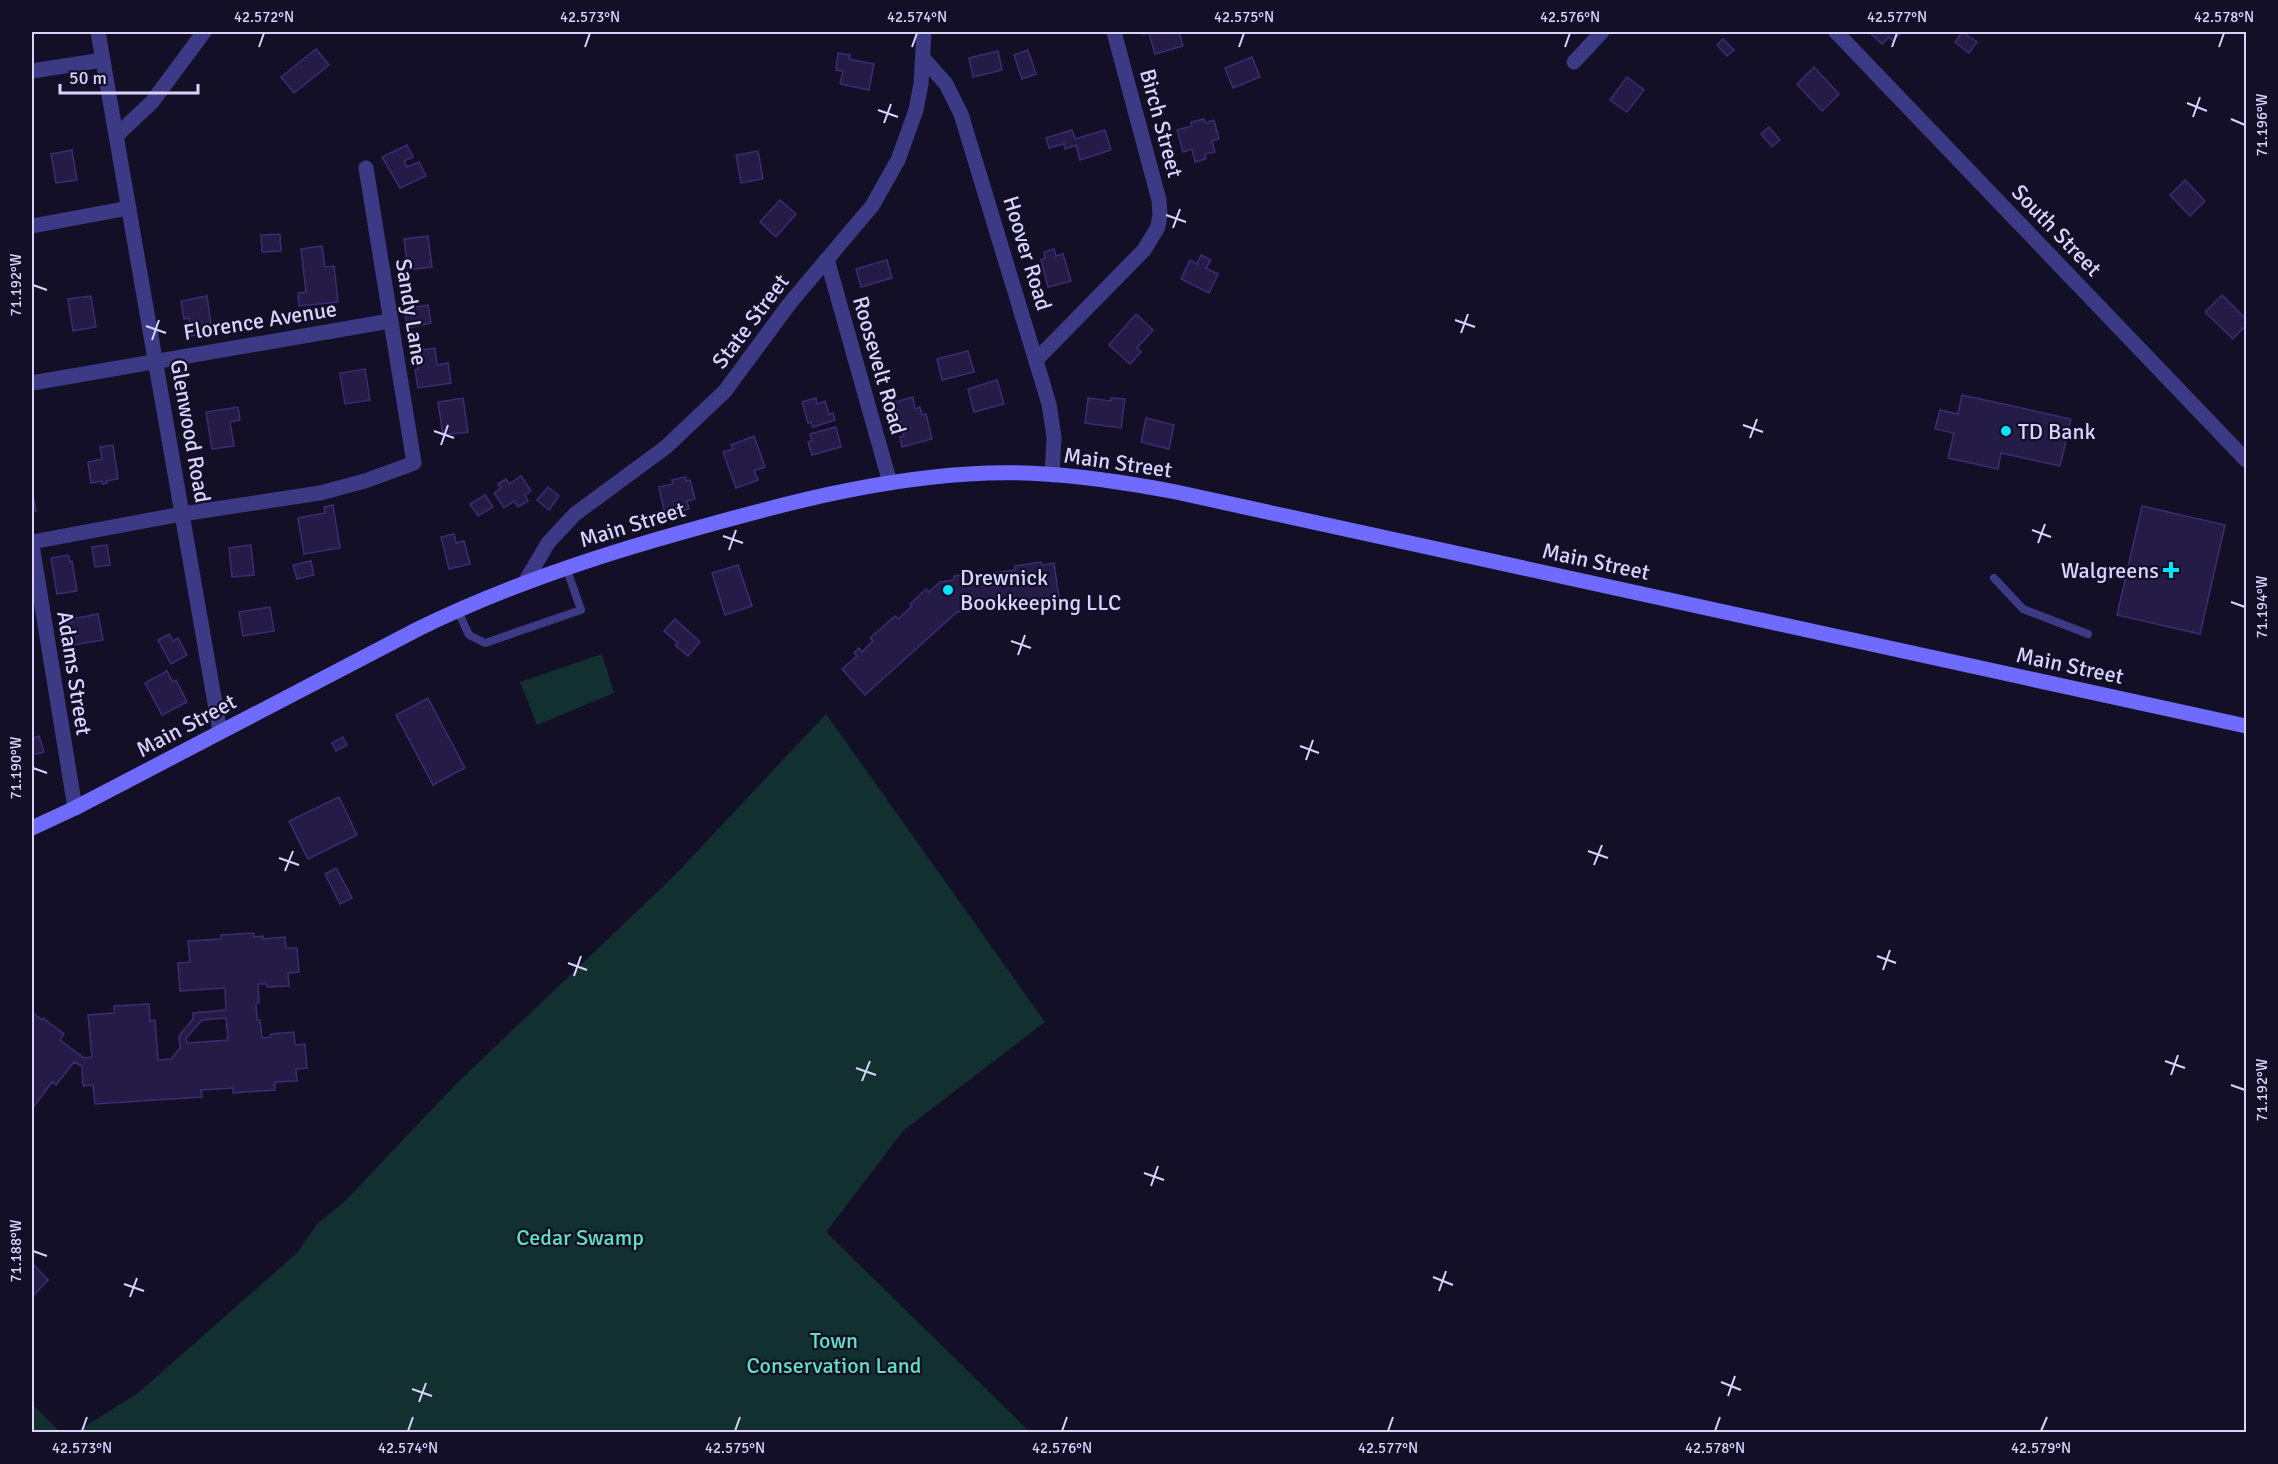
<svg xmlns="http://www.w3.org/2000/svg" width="2278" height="1464" font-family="Signika,sans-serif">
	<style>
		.park { fill: #12302f }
		.building { fill: #241b47; stroke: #3b2d73; stroke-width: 1.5; fill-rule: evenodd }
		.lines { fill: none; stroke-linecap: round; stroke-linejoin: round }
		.service { stroke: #3d3a85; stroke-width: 8 }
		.minor { stroke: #3d3a85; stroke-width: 15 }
		.tertiary { stroke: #3d3a85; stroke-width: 15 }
		.secondary { stroke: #6f6bff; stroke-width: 15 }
		.ticks { fill: none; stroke: #d9d4ff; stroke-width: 2 }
		.poi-dot { fill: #00e5ff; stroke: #130f26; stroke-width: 2 }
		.labels { text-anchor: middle; stroke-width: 4.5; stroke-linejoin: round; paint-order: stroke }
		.street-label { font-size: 22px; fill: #d9d4ff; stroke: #130f26 }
		.poi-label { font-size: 22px; fill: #d9d4ff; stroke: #130f26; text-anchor: start }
		.park-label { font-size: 22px; fill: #5fe0c0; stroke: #130f26 }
		.neatline { fill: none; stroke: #d9d4ff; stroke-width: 2 }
		.ticks-label { font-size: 15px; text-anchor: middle; fill: #d9d4ff }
	</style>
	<rect width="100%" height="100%" fill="#130f26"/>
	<g class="park">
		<polygon points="602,654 614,693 537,725 520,682"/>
		<polygon points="826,714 1045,1022 904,1130 826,1232 1030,1432 76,1432 138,1393 297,1253 317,1224 344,1202 456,1084 674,876"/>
		<polygon points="32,1404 60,1432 32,1432"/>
	</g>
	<g class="building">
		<polygon points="1143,32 1179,32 1183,46 1155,54 1149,33 1143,34"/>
		<polygon points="1869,32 1902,32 1893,41 1889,37 1882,44"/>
		<polygon points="1962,32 1977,42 1969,53 1955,42"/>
		<polygon points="1723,39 1734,50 1727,56 1717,45"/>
		<polygon points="316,49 329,65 294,93 281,77"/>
		<polygon points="1028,50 1036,74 1022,79 1014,55"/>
		<polygon points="998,51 1002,70 973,77 969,58"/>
		<polygon points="838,53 850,55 849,59 874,64 869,90 840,84 843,71 836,70"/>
		<polygon points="1252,57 1260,77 1233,88 1225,68"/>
		<polygon points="1814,67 1839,94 1822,111 1797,84"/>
		<polygon points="1627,77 1644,90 1627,112 1610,100"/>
		<polygon points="1204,119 1205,123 1214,120 1219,139 1212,141 1215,152 1205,154 1206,159 1195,162 1192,149 1183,152 1177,130 1192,126 1191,122"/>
		<polygon points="1769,127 1780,140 1772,147 1761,134"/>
		<polygon points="1072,130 1075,139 1105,130 1111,150 1080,160 1076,145 1065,149 1064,144 1049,148 1046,138"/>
		<polygon points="407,145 413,157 404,161 407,167 419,162 426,176 400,188 382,157"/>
		<polygon points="72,150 77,180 56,183 51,154"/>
		<polygon points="758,151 763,179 741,183 736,155"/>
		<polygon points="2185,180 2205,201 2190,216 2170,195"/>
		<polygon points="780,200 796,214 776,237 760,222"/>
		<polygon points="280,234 281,251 262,252 261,235"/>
		<polygon points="428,236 432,267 408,270 404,239"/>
		<polygon points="322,246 325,267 334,266 338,302 299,306 298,293 306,292 301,249"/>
		<polygon points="1054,249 1056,256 1063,254 1071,281 1048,287 1041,260 1045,258 1044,252"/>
		<polygon points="1201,255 1211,260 1206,268 1218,274 1209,293 1181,279 1190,260 1197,264"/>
		<polygon points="887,260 892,278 861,287 856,269"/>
		<polygon points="2222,295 2246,319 2246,325 2233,339 2205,312"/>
		<polygon points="91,296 96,327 73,331 68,299"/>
		<polygon points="207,296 212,332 191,336 189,318 184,319 181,301"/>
		<polygon points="428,305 431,323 408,328 404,309"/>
		<polygon points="1136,314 1153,330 1137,348 1141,352 1130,364 1109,345"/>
		<polygon points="435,348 437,365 448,363 451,383 418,388 415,370 418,369 415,351"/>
		<polygon points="968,351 974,372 942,380 937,359"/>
		<polygon points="365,369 370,400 345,404 340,373"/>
		<polygon points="997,380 1004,404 974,412 968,389"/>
		<polygon points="1962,395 2071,419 2060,466 2001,453 1998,469 1948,458 1954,433 1935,429 1940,410 1958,414"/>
		<polygon points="913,397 915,409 920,407 922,415 926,414 932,439 902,447 900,437 904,436 895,402"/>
		<polygon points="463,398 468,432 443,435 438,402"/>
		<polygon points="816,398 817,404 825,401 829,414 833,413 835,420 813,427 811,422 808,423 802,402"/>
		<polygon points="1088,398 1111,401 1111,398 1125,399 1121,428 1085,423"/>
		<polygon points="238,407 240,420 230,422 234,446 212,449 206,412"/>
		<polygon points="1146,418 1174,425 1169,449 1141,442"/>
		<polygon points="836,427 841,447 812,455 808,442 812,441 810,434"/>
		<polygon points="754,436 765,467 754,471 758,480 736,488 723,452 733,449 731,445"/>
		<polygon points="113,445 118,479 106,481 107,483 102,484 102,481 91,483 88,462 102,459 100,447"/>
		<polygon points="521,476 531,491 525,495 528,501 518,507 514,501 504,508 494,493 501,488 498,484 506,479 509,484"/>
		<polygon points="686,477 686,481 690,480 695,499 687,501 689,509 665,515 659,487 673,484 672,480"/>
		<polygon points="548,487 559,496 549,510 537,500"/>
		<polygon points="32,490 36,511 32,512"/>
		<polygon points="485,495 493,507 478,516 470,504"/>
		<polygon points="333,505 340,548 304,554 298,518 325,513 324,507"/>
		<polygon points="2142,506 2225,525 2200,634 2117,615"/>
		<polygon points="454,534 456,543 464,541 470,564 449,569 441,537"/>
		<polygon points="107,545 110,565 95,567 92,547"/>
		<polygon points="251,545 254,575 232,577 229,548"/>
		<polygon points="68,555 70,562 72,561 77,591 57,594 51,558"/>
		<polygon points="311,561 314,575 297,579 293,565"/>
		<polygon points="1041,562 1042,565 1054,563 1059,597 957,612 865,695 842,669 857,656 854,653 859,648 862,652 873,641 870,638 895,616 898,619 912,606 910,604 926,589 929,592 940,582 954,580 954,576 979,573 979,575 1015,570 1015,566"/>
		<polygon points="738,565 752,606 725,615 712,573"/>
		<polygon points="270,607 274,631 243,636 239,612"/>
		<polygon points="98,614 103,640 69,646 66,623 73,622 72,619"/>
		<polygon points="675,619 700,642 688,656 675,645 678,643 664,631"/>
		<polygon points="169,634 173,641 178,638 187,655 171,664 158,640"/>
		<polygon points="167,671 173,682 176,680 187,702 162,715 145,683"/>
		<polygon points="428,698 465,768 433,785 396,715"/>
		<polygon points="39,736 44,752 32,755 32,739"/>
		<polygon points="343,737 347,745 336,751 332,743"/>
		<polygon points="339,797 357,835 308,859 289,821"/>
		<polygon points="336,868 352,898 340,904 325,874"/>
		<path d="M254,933V937L263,936V939L285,937L286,948H297L299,972L288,973L289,986L267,987L266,984H258L259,1003L256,1004L257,1020H260L262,1038L271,1037V1034L294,1032L295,1045L305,1044L307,1068L296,1069L297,1081L275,1082V1090L233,1093V1088L201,1090L202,1097L95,1104L93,1085L83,1086L82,1066L74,1062L56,1085L52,1082L32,1109V1012L42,1020L43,1018L64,1034L60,1040L84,1058L92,1057L88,1015L114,1013V1006L149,1004L150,1021L155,1020L158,1060L171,1059L180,1048L179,1036L193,1019V1013L226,1010L225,988L180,991L178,963L190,962L188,941L221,939V935ZM226,1018L228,1040L187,1043L186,1038L202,1020Z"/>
		<polygon points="32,1263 48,1280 32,1297"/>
	</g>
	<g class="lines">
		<g class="service">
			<polyline points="1994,578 2023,609 2088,634"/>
			<polyline points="457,609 469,635 485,643 581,610 566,567"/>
		</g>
		<g class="minor">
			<polyline points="98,32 220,732"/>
			<polyline points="923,58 946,84 961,114 1049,404 1054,437 1052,475"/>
			<polyline points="1574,62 1602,32"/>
			<polyline points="32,71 103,60"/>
			<polyline points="116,136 152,102 204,32"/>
			<polyline points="32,226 129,208"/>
			<polyline points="827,259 890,483"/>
			<polyline points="1037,359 1144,250 1158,227 1160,214 1159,200 1114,32"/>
			<polyline points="32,383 390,321"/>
			<polyline points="32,542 182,514 320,493 365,481 414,463 366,168"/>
			<polyline points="32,545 75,808"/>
		</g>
		<g class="tertiary">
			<polyline points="1836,32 2246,460"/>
			<polyline points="525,582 548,543 575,514 666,447 725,391 790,303 872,206 898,160 916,110 921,84 924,32"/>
		</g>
		<path class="secondary" d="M32,828L75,808L418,629C501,588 587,559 676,534C778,505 880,477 987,473C1051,471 1113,480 1176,492L2246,726"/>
	</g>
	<path class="ticks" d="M259,47L264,33M585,47L590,33M912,47L917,33M1239,47L1244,33M1565,47L1570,33M1892,47L1897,33M2219,47L2224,33M2187,103L2207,111M878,110L898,117M2193,117L2200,97M2231,119L2245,125M884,123L891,104M1166,215L1186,222M1173,228L1180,209M33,285L47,290M1455,320L1475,327M146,326L166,333M1461,333L1468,314M152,340L159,320M1743,425L1763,432M434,431L454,438M1750,438L1757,419M441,445L448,425M2032,530L2051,537M723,536L743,543M2038,543L2045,524M729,550L736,530M2231,602L2245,607M1011,641L1031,648M1018,655L1025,635M1300,746L1319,753M1306,760L1313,740M33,768L47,773M1588,851L1608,858M279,858L299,865M1594,865L1602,845M285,871L293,851M1877,956L1896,963M568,963L587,970M1883,970L1890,950M574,976L581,956M2165,1061L2185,1068M856,1068L876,1075M2171,1075L2178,1055M862,1081L870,1061M2231,1085L2245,1090M1144,1173L1164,1180M1151,1186L1158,1166M33,1251L47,1256M1433,1277L1453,1285M124,1284L144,1291M1439,1291L1446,1271M130,1297L137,1278M1721,1382L1741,1390M412,1389L432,1396M1728,1396L1735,1376M419,1402L426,1383M82,1431L87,1417M408,1431L413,1417M735,1431L740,1417M1062,1431L1067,1417M1388,1431L1393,1417M1715,1431L1720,1417M2041,1431L2047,1417"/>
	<g class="poi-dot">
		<circle cx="2006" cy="431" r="6"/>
		<path d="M2168 561h6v6h6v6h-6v6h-6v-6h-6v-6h6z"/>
		<circle cx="948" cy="590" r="6"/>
	</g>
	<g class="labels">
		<g class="street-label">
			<text transform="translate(1162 123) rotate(75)" y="8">Birch Street</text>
			<text transform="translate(2057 230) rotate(46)" y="8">South Street</text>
			<text transform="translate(1028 253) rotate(73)" y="8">Hoover Road</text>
			<text transform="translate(412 312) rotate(81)" y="8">Sandy Lane</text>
			<text transform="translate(260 320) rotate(-9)" y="8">Florence Avenue</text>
			<text transform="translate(750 321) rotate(-53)" y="8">State Street</text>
			<text transform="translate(880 365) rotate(74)" y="8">Roosevelt Road</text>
			<text transform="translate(191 431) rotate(80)" y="8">Glenwood Road</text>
			<text transform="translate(1118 462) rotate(8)" y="8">Main Street</text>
			<text transform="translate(632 524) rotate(-17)" y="8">Main Street</text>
			<text transform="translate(1596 561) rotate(12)" y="8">Main Street</text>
			<text transform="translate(2070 665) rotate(12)" y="8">Main Street</text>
			<text transform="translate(75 673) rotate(81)" y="8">Adams Street</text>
			<text transform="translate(186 725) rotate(-28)" y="8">Main Street</text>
		</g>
		<g class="poi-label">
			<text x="2018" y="439">TD Bank</text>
			<text x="2159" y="578" text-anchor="end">Walgreens</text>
			<text x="960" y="585">Drewnick<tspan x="960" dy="25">Bookkeeping LLC</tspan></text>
		</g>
		<g class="park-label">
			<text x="580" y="1245">Cedar Swamp</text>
			<text x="834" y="1348">Town<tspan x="834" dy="25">Conservation Land</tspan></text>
		</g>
	</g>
	<rect width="2278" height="1464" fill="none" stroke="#130f26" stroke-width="66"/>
	<path d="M60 84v9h138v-9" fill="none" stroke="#d9d4ff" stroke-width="3"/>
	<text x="69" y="84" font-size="18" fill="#d9d4ff" stroke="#130f26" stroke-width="4.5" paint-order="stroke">50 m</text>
	<rect x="33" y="33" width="2212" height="1398" class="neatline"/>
	<g class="ticks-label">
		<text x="264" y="22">42.572°N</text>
		<text x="590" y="22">42.573°N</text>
		<text x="917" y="22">42.574°N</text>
		<text x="1244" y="22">42.575°N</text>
		<text x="1570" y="22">42.576°N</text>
		<text x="1897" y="22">42.577°N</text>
		<text x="2224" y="22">42.578°N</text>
		<text transform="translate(2262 125) rotate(-90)" y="5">71.196°W</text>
		<text transform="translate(16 285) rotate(-90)" y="5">71.192°W</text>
		<text transform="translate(2262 607) rotate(-90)" y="5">71.194°W</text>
		<text transform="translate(16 768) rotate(-90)" y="5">71.190°W</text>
		<text transform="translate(2262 1090) rotate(-90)" y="5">71.192°W</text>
		<text transform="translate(16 1251) rotate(-90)" y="5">71.188°W</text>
		<text x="82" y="1453">42.573°N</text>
		<text x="408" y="1453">42.574°N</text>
		<text x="735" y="1453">42.575°N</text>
		<text x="1062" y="1453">42.576°N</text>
		<text x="1388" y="1453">42.577°N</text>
		<text x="1715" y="1453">42.578°N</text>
		<text x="2041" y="1453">42.579°N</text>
	</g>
</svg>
